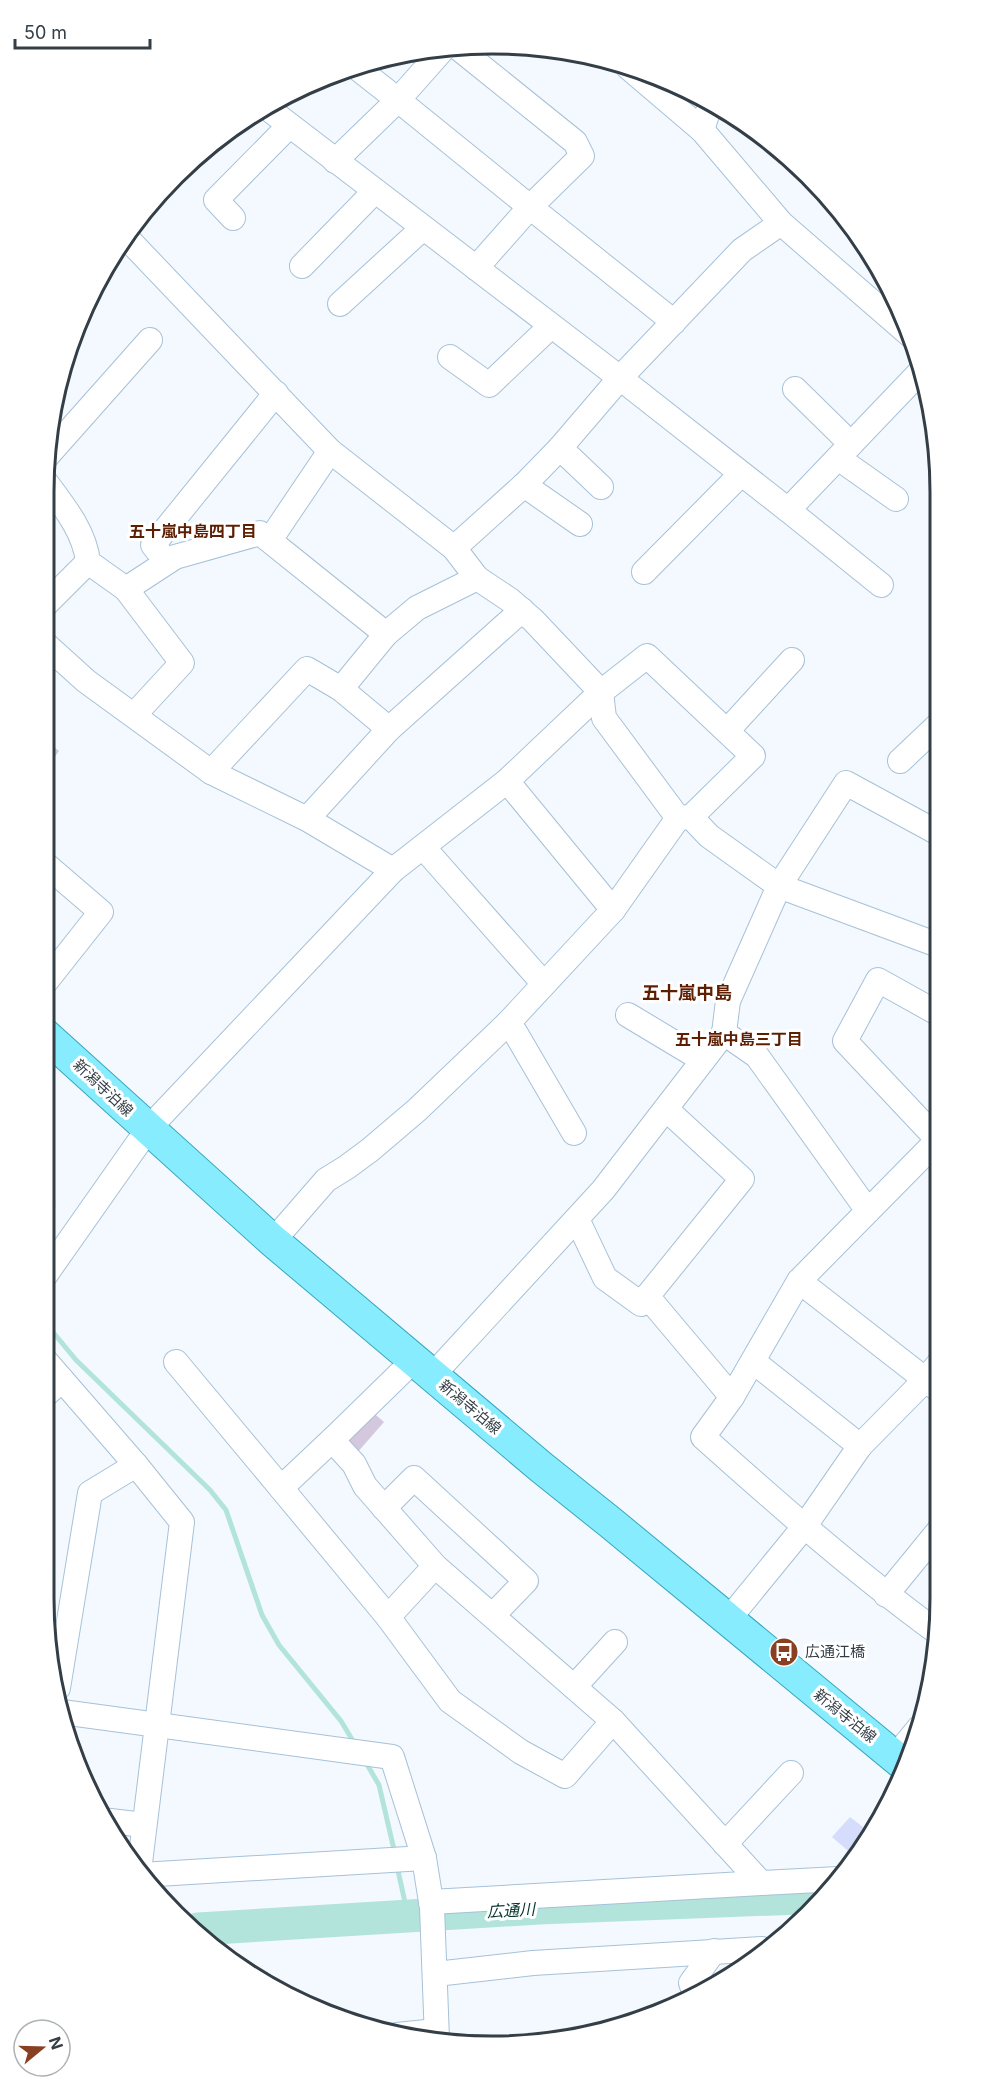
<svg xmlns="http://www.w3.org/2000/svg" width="984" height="2090" font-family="Inter,'Noto Sans JP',sans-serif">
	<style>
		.green { fill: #d3c8de }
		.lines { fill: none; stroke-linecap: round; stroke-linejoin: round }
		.stream { stroke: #b2e4db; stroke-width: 5 }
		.river { stroke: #b2e4db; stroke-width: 33 }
		.building { fill: #d6dcfb }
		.minor-casing { stroke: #a7c1d8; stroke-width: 26 }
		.major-casing { stroke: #36a7bd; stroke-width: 34 }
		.minor { stroke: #fff; stroke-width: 24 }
		.major { stroke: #87ecfe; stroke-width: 32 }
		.labels { text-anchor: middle; stroke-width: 6; stroke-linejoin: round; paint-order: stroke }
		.street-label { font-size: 15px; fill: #333e47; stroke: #fff }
		.poi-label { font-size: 15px; fill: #333e47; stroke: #fff; text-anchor: start }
		.neighbourhood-label { font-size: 16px; font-weight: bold; fill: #5e1e02; stroke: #fff }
		.water-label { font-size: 16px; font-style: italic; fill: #06362f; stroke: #fff }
		.quarter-label { font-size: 18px; font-weight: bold; fill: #5e1e02; stroke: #fff }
		.rim { fill: none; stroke: #333e47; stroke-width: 3 }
	</style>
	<rect width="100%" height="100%" fill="#f3f9fe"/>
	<g class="green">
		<polygon points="44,739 59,751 44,772"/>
		<polygon points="370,1410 384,1422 356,1454 346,1439"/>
	</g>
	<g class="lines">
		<g class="stream">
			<polyline points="44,1173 53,1201 52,1224 45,1259"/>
			<polyline points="44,1307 52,1331 76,1360 210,1490 226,1510 262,1615 279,1645 341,1721 356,1746"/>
			<polyline points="365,1761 379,1785 395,1854"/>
			<polyline points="397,1866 408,1916"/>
		</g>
		<polyline class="river" points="198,1929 539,1908 825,1897"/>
	</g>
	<polygon class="building" points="850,1817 868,1831 853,1855 832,1837"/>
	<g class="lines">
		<g class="minor-casing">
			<g id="minor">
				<polyline points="356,67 398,100 444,48"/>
				<polyline points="628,67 702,130 781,223 910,335"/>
				<polyline points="266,107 620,378 788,510 920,372"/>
				<polyline points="702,130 710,105"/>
				<polyline points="335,161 398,100 530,207 582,156 575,142 457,47"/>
				<polyline points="233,218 216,200 289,126"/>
				<polyline points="125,236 330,451 454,548 477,578 510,600 533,620 601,692 604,718 678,818"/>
				<polyline points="302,266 375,191"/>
				<polyline points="476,268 530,207 674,322"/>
				<polyline points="340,304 423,228"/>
				<polyline points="450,357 489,385 551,326"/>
				<polyline points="795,389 851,444"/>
				<polyline points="560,448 601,487"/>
				<polyline points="47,456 150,340"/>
				<polyline points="838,458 896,499"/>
				<polyline points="524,485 580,524"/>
				<polyline points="788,510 881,585"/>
				<polyline points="270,540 330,451"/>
				<polyline points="454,548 524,485 560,448 620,378 742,250 781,223"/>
				<polyline points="88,562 126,589 175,557 260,533 386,634"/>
				<polyline points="167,562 153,545 276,393"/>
				<polyline points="644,572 741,474"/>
				<polyline points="126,589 182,663 134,715"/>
				<path d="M44,606L88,562C85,532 63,505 45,481"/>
				<polyline points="44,643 86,681 211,772 307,819 393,870"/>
				<polyline points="341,689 389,729"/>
				<polyline points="727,731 792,660"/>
				<polyline points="900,761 938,725"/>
				<polyline points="211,772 307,669 341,689 386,634 417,608 477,578"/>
				<polyline points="507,781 613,910"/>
				<polyline points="678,818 691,817 709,836 779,886 938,945"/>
				<polyline points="307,819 389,729 522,610"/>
				<polyline points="423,847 544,984"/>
				<polyline points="44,984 101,912 44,863"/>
				<polyline points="939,1014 878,980 845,1041 939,1141"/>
				<polyline points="628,1015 703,1060"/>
				<polyline points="508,1023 515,1032 574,1133"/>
				<polyline points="868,1211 757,1056 724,1033 728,1001 779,886 846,783 938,833"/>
				<polyline points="577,1219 605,1278 641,1304 742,1179 666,1109"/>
				<polyline points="273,1241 326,1180 347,1167 370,1150 417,1110 508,1023 613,910 678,818"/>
				<polyline points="44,1277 148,1129 393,870 507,781 601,692 647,656 753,756 691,817"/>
				<polyline points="799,1281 940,1391"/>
				<polyline points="647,1296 732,1397"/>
				<polyline points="44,1359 136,1465 182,1522 139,1871"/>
				<polyline points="414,1360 332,1440 354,1464 365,1486 435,1566 613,1721 761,1883 431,1902"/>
				<polyline points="176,1362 281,1488"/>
				<polyline points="754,1362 860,1446 926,1379 940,1362"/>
				<polyline points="432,1376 603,1190 724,1033"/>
				<polyline points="44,1396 62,1380"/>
				<polyline points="332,1440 281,1488 388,1617"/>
				<polyline points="384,1508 414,1478 526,1581 493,1615"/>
				<polyline points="435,1566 388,1617 450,1701 521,1752 565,1776 613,1721"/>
				<polyline points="886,1595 940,1529"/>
				<polyline points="728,1620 804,1527 860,1446"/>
				<path d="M937,1632C855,1572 779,1505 703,1437L732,1397L799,1281L939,1139"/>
				<polyline points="574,1687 615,1642"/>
				<polyline points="58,1688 90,1493 136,1465"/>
				<polyline points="62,1712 392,1757 424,1858 432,1908 437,2039"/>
				<polyline points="895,1757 919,1728"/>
				<polyline points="102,1820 144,1825"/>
				<polyline points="725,1844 791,1773"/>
				<polyline points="141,1875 424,1858"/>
				<polyline points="761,1883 838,1879"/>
				<polyline points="436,1974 533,1963 762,1949"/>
				<polyline points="696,1996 691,1983 714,1951"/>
				<polyline points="397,2035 436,2031"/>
			</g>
		</g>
		<g class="major-casing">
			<polyline id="major" points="44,1034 273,1241 541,1467 611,1523 907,1767"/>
		</g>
		<use href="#minor" class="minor"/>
		<use href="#major" class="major"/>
	</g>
	<defs>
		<g id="bus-disc" transform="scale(1.5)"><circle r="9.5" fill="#883f22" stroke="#fff"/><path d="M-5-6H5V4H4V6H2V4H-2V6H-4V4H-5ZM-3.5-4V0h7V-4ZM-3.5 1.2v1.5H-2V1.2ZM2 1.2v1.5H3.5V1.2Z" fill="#fff"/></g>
	</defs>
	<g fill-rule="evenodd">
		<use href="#bus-disc" x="784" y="1652"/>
	</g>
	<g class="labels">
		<g class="street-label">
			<text transform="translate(103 1088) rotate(43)" y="5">新潟寺泊線</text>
			<text transform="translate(470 1407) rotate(40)" y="5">新潟寺泊線</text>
			<text transform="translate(845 1716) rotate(39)" y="5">新潟寺泊線</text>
		</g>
		<g class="poi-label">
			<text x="805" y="1657">広通江橋</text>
		</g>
		<g class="neighbourhood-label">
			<text x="193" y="537">五十嵐中島四丁目</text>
			<text x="739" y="1045">五十嵐中島三丁目</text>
		</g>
		<g class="water-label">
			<text transform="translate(511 1910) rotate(-3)" y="6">広通川</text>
		</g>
		<g class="quarter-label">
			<text x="687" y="999">五十嵐中島</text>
		</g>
	</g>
	<path d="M0 0H984V2090H0ZM492 54H492A438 438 0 0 1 930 492V1598A438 438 0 0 1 492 2036H492A438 438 0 0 1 54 1598V492A438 438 0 0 1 492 54Z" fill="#fff" fill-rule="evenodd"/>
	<path class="rim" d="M492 54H492A438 438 0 0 1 930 492V1598A438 438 0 0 1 492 2036H492A438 438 0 0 1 54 1598V492A438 438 0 0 1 492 54Z"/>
	<g transform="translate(42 2048) rotate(71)"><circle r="28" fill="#ffffff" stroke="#adb2b5" stroke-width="1.5"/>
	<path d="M0-4.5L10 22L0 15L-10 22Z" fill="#883f22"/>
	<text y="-9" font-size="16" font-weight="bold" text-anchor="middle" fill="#333e47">N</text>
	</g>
	<path d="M15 39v9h135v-9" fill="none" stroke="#333e47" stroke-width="3"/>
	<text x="24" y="39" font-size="18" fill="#333e47" stroke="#ffffff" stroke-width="4.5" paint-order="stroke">50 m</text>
</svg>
